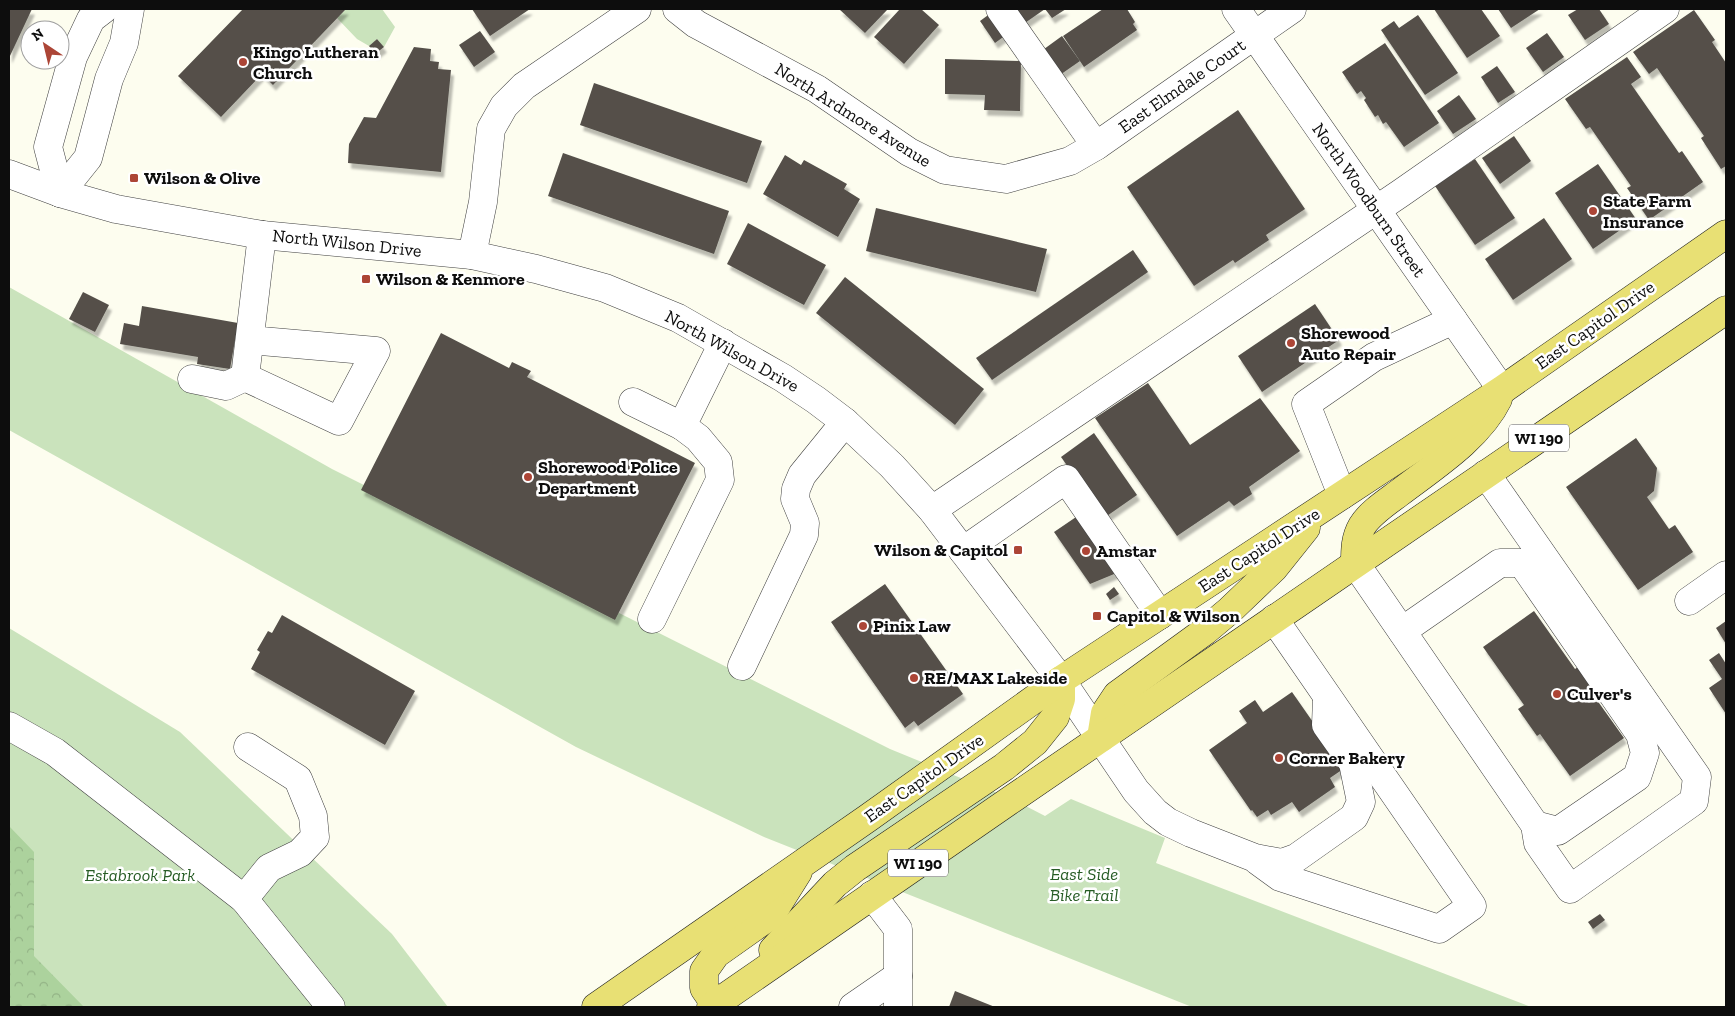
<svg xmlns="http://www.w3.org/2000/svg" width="1735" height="1016" font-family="'Zilla Slab',serif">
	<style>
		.grass { fill: #cae3bc }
		.forest { fill: url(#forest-crowns) }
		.building { fill: #54504a; filter: url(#shadow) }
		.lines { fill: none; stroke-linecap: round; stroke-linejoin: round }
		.minor-casing { stroke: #404040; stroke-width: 29 }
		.major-casing { stroke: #1e1e1e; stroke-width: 29 }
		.minor { stroke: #fff; stroke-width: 28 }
		.major { stroke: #e8e074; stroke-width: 28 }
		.poi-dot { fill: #ac4536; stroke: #fff; stroke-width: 2 }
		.labels { text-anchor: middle; stroke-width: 5; stroke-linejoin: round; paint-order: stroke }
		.shield { fill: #fff; stroke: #565656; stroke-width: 1 }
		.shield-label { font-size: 16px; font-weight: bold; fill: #0d0d0d }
		.poi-label { font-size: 18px; font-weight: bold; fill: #0d0d0d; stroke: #fff; text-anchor: start }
		.street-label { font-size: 18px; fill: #0d0d0d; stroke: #fff }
		.park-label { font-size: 18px; font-style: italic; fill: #275c25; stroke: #fff }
	</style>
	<defs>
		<pattern id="forest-crowns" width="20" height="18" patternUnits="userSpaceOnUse" patternTransform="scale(1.25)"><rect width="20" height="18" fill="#acd29d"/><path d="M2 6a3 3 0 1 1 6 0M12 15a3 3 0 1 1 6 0" fill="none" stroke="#93b386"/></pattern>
		<filter id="shadow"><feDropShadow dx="3" dy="5.5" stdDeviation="1" flood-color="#0004"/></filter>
	</defs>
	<rect width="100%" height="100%" fill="#fdfdef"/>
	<g class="grass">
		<polygon points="346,9 382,9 395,27 384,47 377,39 369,46 357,39 337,18"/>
		<polygon points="9,287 332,469 890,749 1012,799 1045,816 1071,799 1165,838 1156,863 1531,1007 1192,1007 764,837 576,747 9,430"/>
		<polygon points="9,628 180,732 392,934 448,1007 9,1007"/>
	</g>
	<polygon class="forest" points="9,826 34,852 34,956 84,1007 9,1007"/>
	<g class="building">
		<polygon points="9,9 32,9 9,58"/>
		<polygon points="243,9 346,9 273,85 262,74 221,117 178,76"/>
		<polygon points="472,9 530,9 490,36"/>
		<polygon points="839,9 888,9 865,33"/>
		<polygon points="900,9 921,9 939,25 904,64 874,37"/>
		<polygon points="1011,9 1066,9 1052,18 1045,9 1022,25"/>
		<polygon points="1103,9 1127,9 1135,22 1133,24 1137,30 1084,67 1063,36"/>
		<polygon points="1434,9 1481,9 1500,36 1467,58"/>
		<polygon points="1498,9 1540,9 1511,28"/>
		<polygon points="1578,9 1599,9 1609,24 1585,40 1568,15"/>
		<polygon points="1694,10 1715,40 1712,42 1726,63 1726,166 1721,169 1701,138 1704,136 1657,68 1649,74 1633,52"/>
		<polygon points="991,13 1006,35 995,43 980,21"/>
		<polygon points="1418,15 1458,73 1425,95 1381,30 1394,21 1399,28"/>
		<polygon points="480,31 495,52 474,67 459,45"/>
		<polygon points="1547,33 1564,57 1543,72 1526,48"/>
		<polygon points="1062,36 1080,61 1057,77 1040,52"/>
		<polygon points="377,39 384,47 375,54 369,46"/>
		<polygon points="1385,43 1439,123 1404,147 1386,122 1383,124 1378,115 1375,117 1364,100 1366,98 1361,91 1357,94 1342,72"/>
		<polygon points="414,47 431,49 430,61 439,62 438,69 451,70 441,172 348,163 349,144 364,117 376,118"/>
		<polygon points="1627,57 1641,77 1631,84 1679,153 1682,151 1703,182 1649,220 1627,188 1631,186 1590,127 1586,129 1565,99"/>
		<polygon points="945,59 1021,61 1020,111 984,110 985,95 945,94"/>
		<polygon points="1497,66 1515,92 1498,103 1481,77"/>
		<polygon points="594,83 762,141 747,183 580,125"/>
		<polygon points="1459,95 1476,119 1453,134 1437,111"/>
		<polygon points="1238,110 1305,209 1266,235 1269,240 1235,263 1233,260 1194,286 1127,187"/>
		<polygon points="1514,136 1531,161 1500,184 1482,158"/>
		<polygon points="563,153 729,211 714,254 548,196"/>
		<polygon points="785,155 801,165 804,160 824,171 847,184 844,189 860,199 838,237 763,194"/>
		<polygon points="1475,159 1515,218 1475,245 1435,186"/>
		<polygon points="1598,164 1636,219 1593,249 1555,193"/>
		<polygon points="876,208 1047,249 1036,292 866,251"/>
		<polygon points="1544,218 1572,259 1513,300 1485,259"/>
		<polygon points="748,223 826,265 804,305 727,264"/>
		<polygon points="1133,250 1148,272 992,380 976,358"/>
		<polygon points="845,277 984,389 955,425 816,313"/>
		<polygon points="83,292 109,305 95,332 69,319"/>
		<polygon points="1315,304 1339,340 1262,392 1238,356"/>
		<polygon points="142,306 238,323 230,369 197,364 198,357 120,344 124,323 139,326"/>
		<polygon points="441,333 509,368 512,362 531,371 527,377 695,463 615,620 361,490"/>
		<polygon points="1148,383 1190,445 1260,398 1300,451 1249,487 1252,494 1234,506 1229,501 1177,536 1095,418"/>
		<polygon points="1094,433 1137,495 1104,518 1061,457"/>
		<polygon points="1636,438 1657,468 1654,491 1647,497 1669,529 1675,525 1693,552 1638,590 1566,487"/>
		<polygon points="1079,515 1119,572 1090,584 1054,532"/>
		<polygon points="885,584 963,694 918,726 914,721 905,728 831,622"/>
		<polygon points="1114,587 1119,594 1110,600 1106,594"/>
		<polygon points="1534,611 1575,669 1582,664 1602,691 1594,696 1624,738 1570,776 1540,734 1537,736 1518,709 1524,705 1483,647"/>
		<polygon points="282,615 415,691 385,745 251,669 260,652 257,650 268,631 272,633"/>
		<polygon points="1726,621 1726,644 1716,628"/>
		<polygon points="1719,653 1726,664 1726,714 1709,688 1722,679 1709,660"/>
		<polygon points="1292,692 1315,725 1349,765 1330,778 1335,787 1299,812 1292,802 1271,815 1268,810 1257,817 1252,810 1251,811 1209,750 1247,723 1239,711 1255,700 1263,712"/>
		<polygon points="1600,914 1605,920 1593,929 1588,922"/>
		<polygon points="955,991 995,1007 949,1007"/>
	</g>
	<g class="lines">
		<g class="minor-casing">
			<g id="minor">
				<polyline points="677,9 696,24 817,89 909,152 945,170 1006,179 1070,161 1096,146 1292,9"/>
				<polyline points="1000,9 1096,146"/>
				<polyline points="1236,9 1502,390"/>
				<polyline points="9,174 60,193 116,209 262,235 472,255 536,269 605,288 678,318 783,378 816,400 845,422 892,466 932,510 1061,680 1136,791 1155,812 1168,822 1191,833 1255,858 1282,863 1296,858 1354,817 1361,802 1353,763 1326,725 1327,697"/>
				<polyline points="60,193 88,158 109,79 124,43 130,9"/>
				<polyline points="60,193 48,147 73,57 91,19 104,9"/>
				<polyline points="472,255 483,202 491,129 504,106 524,86 637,9"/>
				<polyline points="250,340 376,351 339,421 245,377 262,235"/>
				<polyline points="192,379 226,386 245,377"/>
				<polyline points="633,402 682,426"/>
				<polyline points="1342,495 1306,404 1374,357 1453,320"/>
				<polyline points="932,510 1401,193 1665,9"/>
				<polyline points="963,551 1066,479 1160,615"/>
				<polyline points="1355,563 1535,825 1538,843 1570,889 1694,801 1697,777 1486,474"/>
				<polyline points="1522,563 1640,734 1645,753 1637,777 1558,831 1535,825"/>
				<polyline points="1689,601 1726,575"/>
				<polyline points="652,619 720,480 718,462 698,438 682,426 723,343"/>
				<polyline points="1402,631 1500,563 1522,563"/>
				<polyline points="742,666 804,535 805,523 795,499 796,489 802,475 845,422"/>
				<polyline points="9,726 55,752 244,899 331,1007"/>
				<polyline points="1258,861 1280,877 1439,929 1472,906 1274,619"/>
				<polyline points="872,895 898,929 898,1007"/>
				<polyline points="244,899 269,868 300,853 315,837 313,816 298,779 248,747"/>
				<polyline points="853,1007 898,976"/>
			</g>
		</g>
		<g class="major-casing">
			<g id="major">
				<path d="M1355,563C1355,550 1355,538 1362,526C1370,513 1387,502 1399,493C1433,467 1479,438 1498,399"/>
				<polyline points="1101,738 1105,713 1117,695 1205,631 1230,610 1274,568 1306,528"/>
				<polyline points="773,950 835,884 855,868 1004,767 1035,742 1055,717 1061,699 1061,680"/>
				<polyline points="715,1004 704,988 704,971 716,954 771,915 798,872"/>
				<polyline points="596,1007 868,818 1061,680 1502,390 1726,234"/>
				<polyline points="711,1007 1012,799 1726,310"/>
			</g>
		</g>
		<use href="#minor" class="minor"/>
		<use href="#major" class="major"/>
	</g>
	<g class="poi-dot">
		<circle cx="243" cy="62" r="5"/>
		<rect x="129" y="173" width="10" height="10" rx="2.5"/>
		<circle cx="1593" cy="211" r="5"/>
		<rect x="361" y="274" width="10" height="10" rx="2.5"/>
		<circle cx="1291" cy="343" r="5"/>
		<circle cx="528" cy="477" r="5"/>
		<rect x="1013" y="545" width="10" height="10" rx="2.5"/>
		<circle cx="1086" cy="551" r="5"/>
		<rect x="1092" y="611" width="10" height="10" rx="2.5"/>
		<circle cx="863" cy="626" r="5"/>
		<circle cx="914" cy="678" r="5"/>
		<circle cx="1557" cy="694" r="5"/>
		<circle cx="1279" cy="758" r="5"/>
	</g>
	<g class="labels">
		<g class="shield">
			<rect x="1509" y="424.5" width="60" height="27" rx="4"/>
			<rect x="888" y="849.5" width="60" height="27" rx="4"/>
		</g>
		<g class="shield-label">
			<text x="1539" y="444">WI 190</text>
			<text x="918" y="869">WI 190</text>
		</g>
		<g class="poi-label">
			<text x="253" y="58">Kingo Lutheran<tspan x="253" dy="21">Church</tspan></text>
			<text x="144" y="184">Wilson &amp; Olive</text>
			<text x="1603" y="207">State Farm<tspan x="1603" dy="21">Insurance</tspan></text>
			<text x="376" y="285">Wilson &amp; Kenmore</text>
			<text x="1301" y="339">Shorewood<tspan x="1301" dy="21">Auto Repair</tspan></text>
			<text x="538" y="473">Shorewood Police<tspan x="538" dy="21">Department</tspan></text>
			<text x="1008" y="556" text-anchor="end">Wilson &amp; Capitol</text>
			<text x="1096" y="557">Amstar</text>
			<text x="1107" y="622">Capitol &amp; Wilson</text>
			<text x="873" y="632">Pinix Law</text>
			<text x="924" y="684">RE/MAX Lakeside</text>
			<text x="1567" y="700">Culver's</text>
			<text x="1289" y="764">Corner Bakery</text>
		</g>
		<g class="street-label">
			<text transform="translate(1182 86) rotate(-35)" y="6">East Elmdale Court</text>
			<text transform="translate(853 115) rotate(32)" y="6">North Ardmore Avenue</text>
			<text transform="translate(1369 200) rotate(55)" y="6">North Woodburn Street</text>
			<text transform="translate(347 243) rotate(6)" y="6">North Wilson Drive</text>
			<text transform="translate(1595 325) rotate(-35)" y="6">East Capitol Drive</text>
			<text transform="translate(732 351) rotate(29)" y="6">North Wilson Drive</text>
			<text transform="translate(1259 550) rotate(-33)" y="6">East Capitol Drive</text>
			<text transform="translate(924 778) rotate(-35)" y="6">East Capitol Drive</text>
		</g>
		<g class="park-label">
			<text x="1084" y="880">East Side<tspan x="1084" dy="21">Bike Trail</tspan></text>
			<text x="140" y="881">Estabrook Park</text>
		</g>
	</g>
	<rect width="1735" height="1016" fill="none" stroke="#0d0d0d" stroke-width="20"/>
	<g transform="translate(45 45) rotate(325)"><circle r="24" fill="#ffffff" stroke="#9e9e9e"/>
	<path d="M0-4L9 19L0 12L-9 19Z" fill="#ac4536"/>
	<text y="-8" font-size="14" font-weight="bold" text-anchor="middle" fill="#0d0d0d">N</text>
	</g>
</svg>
